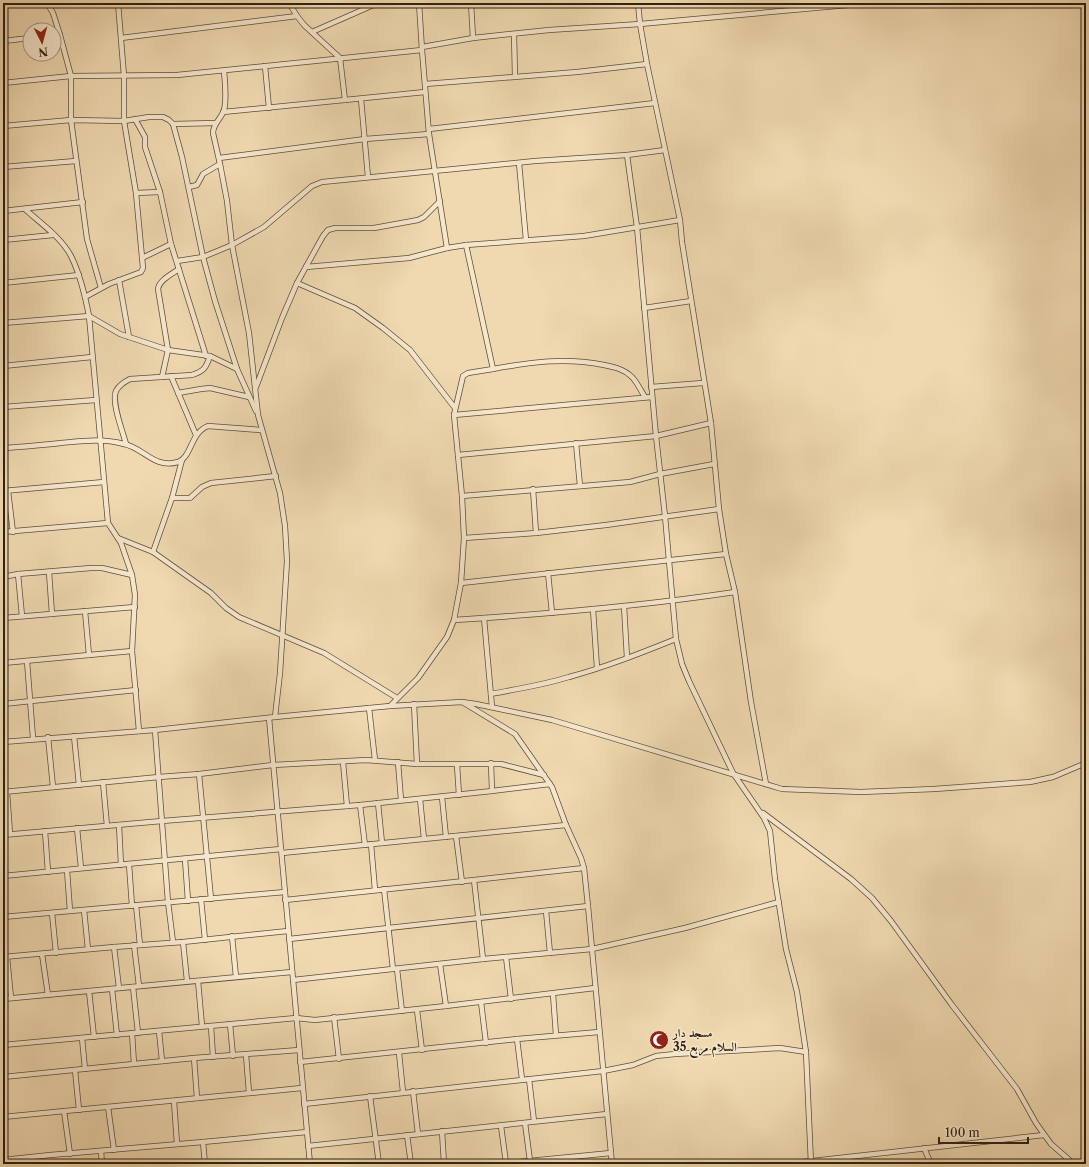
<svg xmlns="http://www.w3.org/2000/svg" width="1089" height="1167" font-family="'Libre Caslon Text',Amiri,serif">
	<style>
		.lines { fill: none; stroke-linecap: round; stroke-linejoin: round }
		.street-casing { stroke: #5e4f38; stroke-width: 6 }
		.street { stroke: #f5e6cc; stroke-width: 4.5 }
		.labels { text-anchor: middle; stroke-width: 3; stroke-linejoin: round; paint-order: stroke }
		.poi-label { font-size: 12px; font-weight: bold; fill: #2e2110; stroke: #f5e6cc; text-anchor: start }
	</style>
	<rect width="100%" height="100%" fill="#f0d9b1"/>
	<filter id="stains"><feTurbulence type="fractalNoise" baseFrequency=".005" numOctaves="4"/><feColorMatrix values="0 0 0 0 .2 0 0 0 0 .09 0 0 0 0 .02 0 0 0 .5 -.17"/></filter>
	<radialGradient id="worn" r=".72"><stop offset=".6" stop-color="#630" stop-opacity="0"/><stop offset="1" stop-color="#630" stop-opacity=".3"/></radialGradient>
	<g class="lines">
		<g class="street-casing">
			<g id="street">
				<polyline points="47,3 53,13 60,35 71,76 71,120 87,239 101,288"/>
				<polyline points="289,3 297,16 304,25 340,58 345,100"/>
				<polyline points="419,3 422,50 429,134 447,248 466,245 584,236 680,220"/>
				<polyline points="471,3 473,38"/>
				<polyline points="638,3 640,24 647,64 680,220 682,242 711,423 719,509 726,554 735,592 751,702 766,784"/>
				<polyline points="312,32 378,3"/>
				<polyline points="514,34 515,76"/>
				<polyline points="54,36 60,35"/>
				<polyline points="121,38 297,16"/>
				<polyline points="3,41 30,38"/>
				<polyline points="422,47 473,38 549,30 640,24 870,3"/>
				<polyline points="265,66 269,108"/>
				<polyline points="3,83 71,76 177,75 422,50"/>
				<polyline points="425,84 577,72 647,64"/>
				<polyline points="361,99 368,177"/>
				<polyline points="223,112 425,92"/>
				<polyline points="135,119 145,137 145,147 160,192 171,244 206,356"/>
				<polyline points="173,124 216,123"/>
				<polyline points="3,126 71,120 124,121 149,117 163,117 169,120 173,124 182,157 203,257 215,301 237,369 256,411"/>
				<polyline points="429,129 655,103"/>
				<polyline points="665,150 627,155 637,227 656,436 665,516 676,639 682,664 689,681 733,773 764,818 770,831 775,879 786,949 797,992 806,1052 811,1164"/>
				<polyline points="219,158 365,139 429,134"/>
				<polyline points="519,163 526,240"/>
				<polyline points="3,167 76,161"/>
				<polyline points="189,187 197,185 203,174 220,164"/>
				<polyline points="136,193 160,192"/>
				<polyline points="3,201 4,211"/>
				<path d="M25,209C40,223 61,237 71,256C80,274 85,295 89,316L108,523L121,543L132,575L135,595L132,651L139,731"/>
				<polyline points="3,211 83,202"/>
				<polyline points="3,240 53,235"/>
				<polyline points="142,258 171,244"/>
				<polyline points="177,261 203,257 232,245 264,227 312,186 322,182 535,161 627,155"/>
				<polyline points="306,267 409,258 447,248"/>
				<polyline points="119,280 129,337"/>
				<polyline points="3,283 79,275"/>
				<polyline points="297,283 355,308 383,328 410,350 455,408"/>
				<polyline points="85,297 109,284 141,272 143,268 136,193 124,121 124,76 118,3"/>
				<polyline points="644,308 691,301"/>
				<polyline points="3,323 89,316 120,334 168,350 210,356 237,369"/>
				<polyline points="3,366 92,357"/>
				<path d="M493,369C531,362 566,357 604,365C614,367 624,369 632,377C637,382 641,391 645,397"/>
				<polyline points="171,376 196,435"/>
				<path d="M162,377L168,350L158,289C159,280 172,274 179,269"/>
				<polyline points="256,387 282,318 297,283 323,236 328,230 335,228 374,228 418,220 424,217 440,201"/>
				<polyline points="651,387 703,383"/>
				<polyline points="178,393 201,389 210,388 249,397"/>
				<polyline points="3,407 96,400"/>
				<polyline points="454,415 652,397"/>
				<polyline points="576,443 580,486"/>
				<path d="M126,444C123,432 111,402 116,391C119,385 124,382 130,379L192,375C204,371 206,368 210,356"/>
				<path d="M3,448C22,447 42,445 61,443C82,441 103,438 124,444C144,448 154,469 178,462C192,457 190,433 208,426L261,430"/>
				<polyline points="458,455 656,436 711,423"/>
				<polyline points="533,489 536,533"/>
				<polyline points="3,491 104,482"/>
				<polyline points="8,491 13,532"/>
				<polyline points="462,496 630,482 660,474 714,464"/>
				<polyline points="172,498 190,498 202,487 211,483 276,476"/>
				<polyline points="3,532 108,523"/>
				<polyline points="118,538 153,552 211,593 226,608 239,617 324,653 397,698"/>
				<polyline points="464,538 536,533 606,525 719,509"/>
				<polyline points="153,552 172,498 182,460"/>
				<polyline points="3,562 4,576"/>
				<polyline points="49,572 52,614"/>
				<polyline points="548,573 552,613"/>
				<polyline points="18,574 22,616"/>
				<polyline points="3,577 18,574 91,568 102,568 132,575"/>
				<polyline points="461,583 726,554"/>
				<polyline points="624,606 627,658"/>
				<polyline points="593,609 597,668"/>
				<polyline points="85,611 89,655"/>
				<polyline points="3,618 135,607"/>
				<polyline points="484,618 492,707"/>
				<path d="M454,620C548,614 642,606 735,592"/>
				<polyline points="27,661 33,738"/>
				<polyline points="3,663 132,651"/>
				<path d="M491,694C517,689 543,685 569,677C606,667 641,653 676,639"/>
				<polyline points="464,703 515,734 552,787 566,825 581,858 584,868 588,906 612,1164"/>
				<polyline points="3,704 136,690"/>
				<polyline points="414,704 417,764"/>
				<polyline points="390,706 462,702 476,704 552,720 782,789 861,792 934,789 1030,782 1053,777 1086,763"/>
				<polyline points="369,708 375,760"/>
				<polyline points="275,717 390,706 418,678 447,637 454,620 461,583 464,538 462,496 454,415 463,376 468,373 493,369 466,245"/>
				<polyline points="269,718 310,1164"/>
				<polyline points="155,730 168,902 173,942"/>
				<polyline points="74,736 79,785"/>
				<polyline points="48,737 53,787"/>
				<path d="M3,742L155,730L275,717L280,673L287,561L285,526L280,493L258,415L249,333L232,245L227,201L220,164L213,133C213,124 221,119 224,110C227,98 225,83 224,71"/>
				<polyline points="343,762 347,806"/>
				<polyline points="398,762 401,800"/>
				<polyline points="491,763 492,791"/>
				<polyline points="457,765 459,795"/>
				<polyline points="199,774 211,899"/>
				<polyline points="103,782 107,826"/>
				<polyline points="3,792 159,777 199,774 273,765 366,760 417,764 501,764 544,775"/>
				<polyline points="7,792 10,834"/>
				<polyline points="442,797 446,837"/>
				<polyline points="420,799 424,839"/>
				<polyline points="378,803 382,843"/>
				<polyline points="360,805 365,845"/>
				<polyline points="763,813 851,879 872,898 891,921 952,1005 1017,1089 1036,1123 1051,1144 1074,1164"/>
				<polyline points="119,825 121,865"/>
				<polyline points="77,828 81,868"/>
				<polyline points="45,831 48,872"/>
				<polyline points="3,835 162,821 360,805 492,791 550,784"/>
				<polyline points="456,836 462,882"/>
				<polyline points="371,844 375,890"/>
				<polyline points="282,853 566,825"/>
				<polyline points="185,859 188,901"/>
				<polyline points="129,864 132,906"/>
				<polyline points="67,870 70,911"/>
				<polyline points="3,876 281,849"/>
				<polyline points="474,880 483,959"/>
				<polyline points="384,889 393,969"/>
				<polyline points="3,896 5,917"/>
				<polyline points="201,899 205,940"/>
				<polyline points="285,900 474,880 584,868"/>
				<polyline points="136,905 140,945"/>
				<polyline points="84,910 88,949"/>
				<polyline points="546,911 550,953"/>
				<polyline points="52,913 56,953"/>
				<polyline points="3,917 285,892"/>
				<polyline points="232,936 236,977"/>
				<polyline points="289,939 588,906"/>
				<polyline points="183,942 187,981"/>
				<polyline points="134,945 139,986"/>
				<polyline points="114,947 119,988"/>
				<polyline points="42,954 48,995"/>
				<polyline points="3,957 114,947 183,942 288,931"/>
				<polyline points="7,957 11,998"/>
				<polyline points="506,957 511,999"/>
				<polyline points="440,964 446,1006"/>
				<polyline points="397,969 402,1011"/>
				<polyline points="293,980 483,959 592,949 685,928 779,902"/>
				<polyline points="198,981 202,1026"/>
				<polyline points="133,987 138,1033"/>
				<polyline points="112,989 117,1035"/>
				<polyline points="89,991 94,1037"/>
				<polyline points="553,994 556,1035"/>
				<polyline points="3,999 292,972"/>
				<polyline points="481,1002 486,1043"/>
				<polyline points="417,1010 422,1050"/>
				<polyline points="334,1017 339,1059"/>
				<polyline points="230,1024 233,1056"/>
				<polyline points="211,1026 213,1057"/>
				<polyline points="159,1031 162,1061"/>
				<polyline points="132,1033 134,1064"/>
				<polyline points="82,1038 85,1069"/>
				<polyline points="517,1039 522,1079"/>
				<polyline points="3,1045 296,1018 315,1020 446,1006 595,988"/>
				<polyline points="399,1053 403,1092"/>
				<polyline points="246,1055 249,1093"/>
				<polyline points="194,1058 197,1098"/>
				<polyline points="300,1062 517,1039 599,1032"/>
				<polyline points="75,1070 79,1110"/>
				<polyline points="3,1077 194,1058 299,1050"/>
				<polyline points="529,1079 534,1121"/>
				<polyline points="413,1091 418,1134"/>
				<polyline points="370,1096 379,1164"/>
				<polyline points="174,1101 177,1144"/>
				<polyline points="304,1104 603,1071 633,1065 656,1056 675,1054 780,1048 806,1052"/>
				<polyline points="108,1107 114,1150"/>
				<polyline points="64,1111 70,1154"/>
				<polyline points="3,1117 302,1088"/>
				<polyline points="525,1123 530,1161"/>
				<polyline points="501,1126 506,1163"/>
				<polyline points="442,1131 444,1164"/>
				<polyline points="407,1135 411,1164"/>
				<polyline points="203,1142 205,1164"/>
				<polyline points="308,1146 607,1114"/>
				<polyline points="924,1148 931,1164"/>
				<polyline points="101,1151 102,1164"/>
				<polyline points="3,1160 50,1155 203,1142 307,1132"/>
				<polyline points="499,1164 611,1153"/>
				<polyline points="785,1164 1044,1135"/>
			</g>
		</g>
		<use href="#street" class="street"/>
	</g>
	<defs>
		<g id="mosque-disc" transform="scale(1)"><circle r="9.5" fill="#8f2418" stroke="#f5e6cc"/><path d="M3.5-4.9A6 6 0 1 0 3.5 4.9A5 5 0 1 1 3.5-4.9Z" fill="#fff"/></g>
	</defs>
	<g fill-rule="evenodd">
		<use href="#mosque-disc" x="659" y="1040"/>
	</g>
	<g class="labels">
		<g class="poi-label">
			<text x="673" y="1037">مسجد دار<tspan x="673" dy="14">السلام مربع 35</tspan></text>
		</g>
	</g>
	<rect width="1089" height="1167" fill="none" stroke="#f0d9b1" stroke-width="16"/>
	<rect x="4" y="4" width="1081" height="1159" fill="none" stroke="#2e2110" stroke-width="2"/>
	<rect x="8" y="8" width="1073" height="1151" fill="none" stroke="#2e2110"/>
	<g transform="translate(42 42) rotate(174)"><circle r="19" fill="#f5e6cc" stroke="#a59781"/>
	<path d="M0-3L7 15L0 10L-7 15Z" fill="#8f2418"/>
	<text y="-6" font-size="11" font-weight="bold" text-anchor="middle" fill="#2e2110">N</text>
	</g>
	<path d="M939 1137v6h89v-6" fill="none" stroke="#2e2110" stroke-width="2"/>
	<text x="945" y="1137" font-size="12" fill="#2e2110" stroke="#f5e6cc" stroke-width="3" paint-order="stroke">100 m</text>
	<rect width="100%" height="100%" filter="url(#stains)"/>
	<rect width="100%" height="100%" fill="url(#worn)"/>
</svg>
